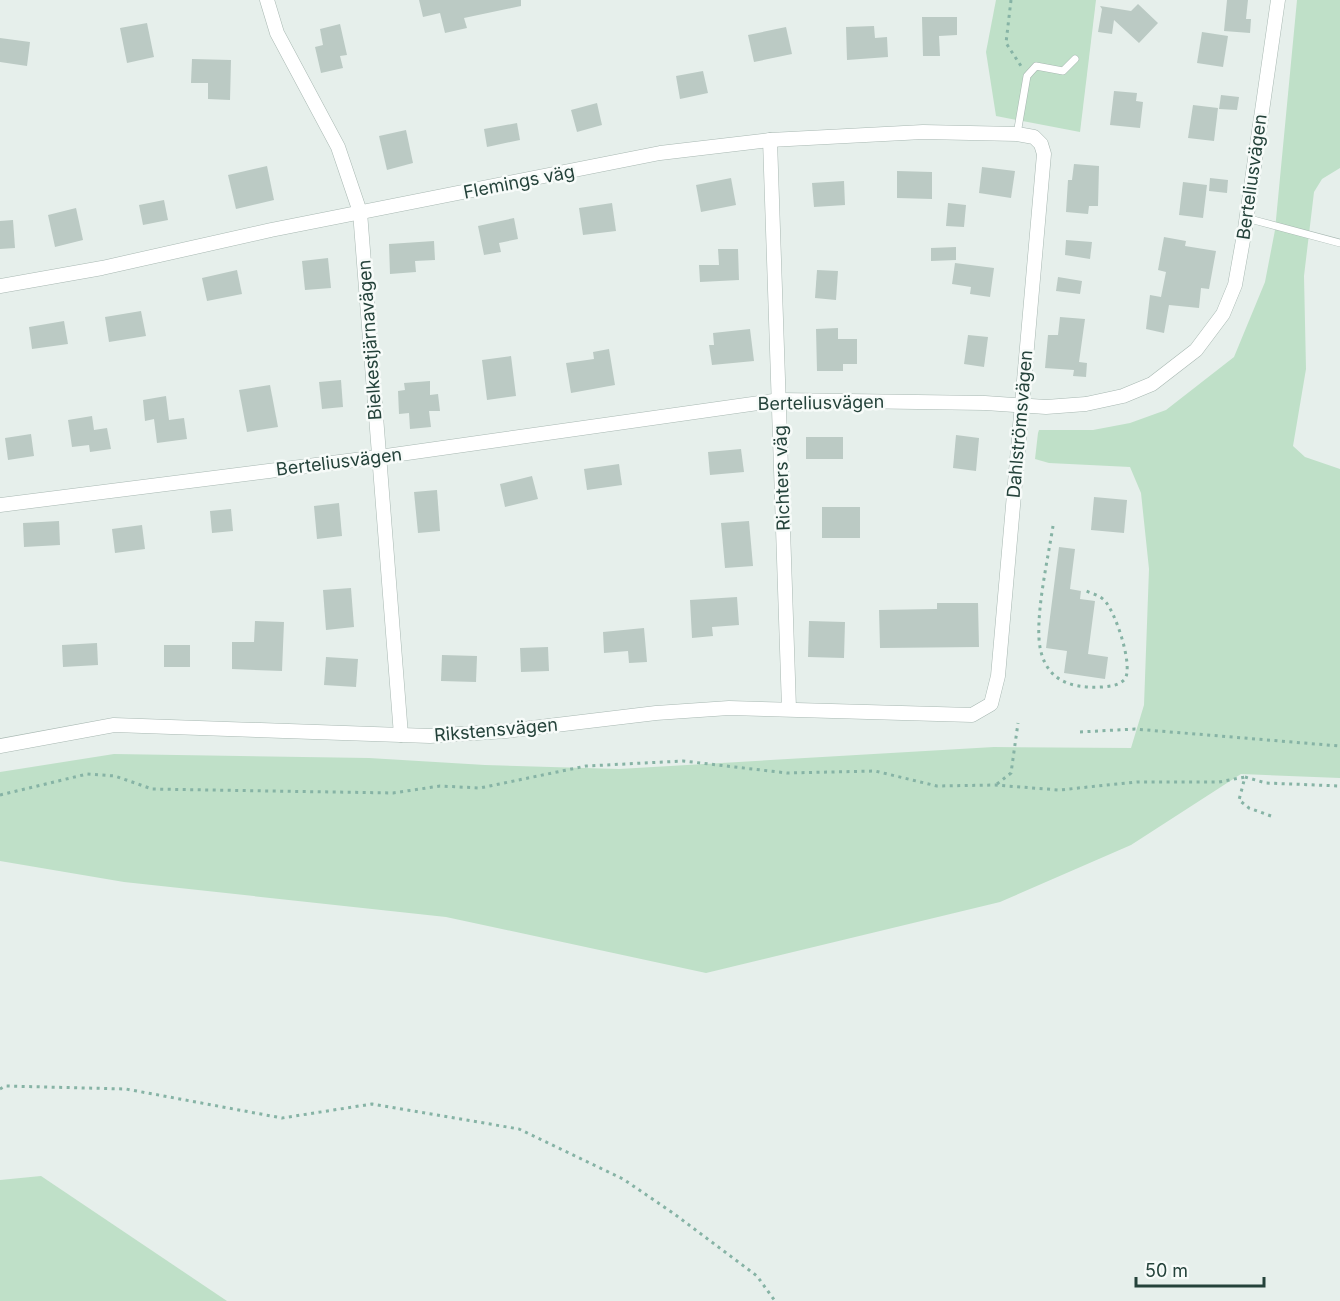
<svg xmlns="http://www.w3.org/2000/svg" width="1340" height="1301" font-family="Inter,sans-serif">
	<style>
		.green { fill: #bfe0c8 }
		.building { fill: #bbcac4 }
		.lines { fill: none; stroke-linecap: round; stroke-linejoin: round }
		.service-casing { stroke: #a8b8b2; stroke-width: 8 }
		.minor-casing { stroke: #a8b8b2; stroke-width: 15 }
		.path { stroke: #86b3a5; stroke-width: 3; stroke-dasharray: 3 4.5; stroke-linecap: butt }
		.service { stroke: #fff; stroke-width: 7 }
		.minor { stroke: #fff; stroke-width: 14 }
		.labels { text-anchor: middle; stroke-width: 5; stroke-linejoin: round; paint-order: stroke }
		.street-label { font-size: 18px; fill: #24423a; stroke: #f7fbf9 }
	</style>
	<rect width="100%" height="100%" fill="#e6efeb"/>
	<g class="green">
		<polygon points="996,0 1096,0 1080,132 996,116 986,52"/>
		<polygon points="1297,0 1340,0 1340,168 1322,179 1314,192 1304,276 1306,369 1293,446 1305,457 1340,469 1340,778 1241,774 1131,845 1000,902 706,973 446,917 124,882 0,861 0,772 114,754 369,758 485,765 619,769 994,747 1131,748 1144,705 1149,569 1141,493 1130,467 1049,463 1035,459 1038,433 1039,430 1093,430 1130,423 1166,410 1234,357 1265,282 1275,230"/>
		<polygon points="41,1176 227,1301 0,1301 0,1180"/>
	</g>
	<g class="building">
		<polygon points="419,0 521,0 521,6 464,18 467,28 445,33 440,13 423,17"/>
		<polygon points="1227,0 1248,0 1246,19 1251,19 1250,33 1224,31"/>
		<polygon points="1138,4 1158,23 1139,43 1114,20 1112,34 1098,32 1102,9 1100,6 1131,11"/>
		<polygon points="922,17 957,17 957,35 939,36 940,56 923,56"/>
		<polygon points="147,23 154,57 127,63 120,28"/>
		<polygon points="340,24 347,55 340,56 343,68 321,73 315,47 323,45 320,29"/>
		<polygon points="874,26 875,38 887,37 888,57 847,60 846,27"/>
		<polygon points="786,27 792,54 754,62 748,35"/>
		<polygon points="1202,32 1228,36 1223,67 1197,63"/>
		<polygon points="0,38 30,42 27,66 0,62"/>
		<polygon points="192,59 231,60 230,100 208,99 208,83 191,83"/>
		<polygon points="703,71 708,93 680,99 676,76"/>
		<polygon points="1114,91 1137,93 1136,101 1143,102 1140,128 1110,125"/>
		<polygon points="1221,95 1239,97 1237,110 1219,109"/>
		<polygon points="597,103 602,125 577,132 571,110"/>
		<polygon points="1193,105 1218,108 1214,141 1188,138"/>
		<polygon points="517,123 520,140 487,147 484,129"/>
		<polygon points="406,130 413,163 387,170 379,136"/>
		<polygon points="1074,164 1099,166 1098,206 1089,206 1088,214 1066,212 1068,180 1072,180"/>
		<polygon points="267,166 274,200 236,209 228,175"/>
		<polygon points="982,167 1015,171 1011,198 979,193"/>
		<polygon points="897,171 932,172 932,199 897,198"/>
		<polygon points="731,178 736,205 701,212 696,185"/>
		<polygon points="1210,178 1228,180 1227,193 1209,191"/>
		<polygon points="844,181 845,205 814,207 812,183"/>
		<polygon points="1183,182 1207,185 1203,218 1179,215"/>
		<polygon points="164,200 168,220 143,225 139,205"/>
		<polygon points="612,203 616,231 583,235 579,208"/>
		<polygon points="948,203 966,205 964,227 946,226"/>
		<polygon points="76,208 83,240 55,247 48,215"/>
		<polygon points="514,218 518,239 499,243 501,252 484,255 478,226"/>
		<polygon points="13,220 15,248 0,249 0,221"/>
		<polygon points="1164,237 1186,241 1185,246 1216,251 1209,289 1201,288 1199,308 1169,305 1164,333 1146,329 1150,295 1161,297 1166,272 1158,270"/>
		<polygon points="1066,240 1092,242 1090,259 1065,255"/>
		<polygon points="434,241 435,260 415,261 416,272 390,274 389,244"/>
		<polygon points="956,247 956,260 931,261 931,248"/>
		<polygon points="718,249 738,249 739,280 700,282 699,265 719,265"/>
		<polygon points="328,258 331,288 305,290 302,261"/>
		<polygon points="955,263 994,268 990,297 970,294 971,287 952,284"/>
		<polygon points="237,270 242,294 207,301 202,278"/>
		<polygon points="817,270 838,271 836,300 815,298"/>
		<polygon points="1058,277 1082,281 1080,294 1056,291"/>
		<polygon points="141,311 146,336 109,342 105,317"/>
		<polygon points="1060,317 1085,319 1079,362 1087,363 1086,377 1073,376 1074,370 1045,368 1048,335 1058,335"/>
		<polygon points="64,321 68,344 32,349 29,327"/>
		<polygon points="838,328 838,339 857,339 857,364 843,364 843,371 817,371 816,329"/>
		<polygon points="750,329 754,361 712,365 709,345 714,345 713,333"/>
		<polygon points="968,335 988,337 984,367 964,364"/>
		<polygon points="609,349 615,385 571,393 566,363 594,359 593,352"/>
		<polygon points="511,356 516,396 487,400 482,360"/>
		<polygon points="341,380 343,407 322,409 319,382"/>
		<polygon points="430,381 430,395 438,394 440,411 429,411 431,427 410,429 409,413 399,414 398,391 405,390 404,383"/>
		<polygon points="270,385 278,427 247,432 239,390"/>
		<polygon points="166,396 169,420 184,418 187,439 157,443 154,419 145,421 143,400"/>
		<polygon points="92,416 94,430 107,428 111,449 90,452 89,445 72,447 68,420"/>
		<polygon points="31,434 34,456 8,460 5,438"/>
		<polygon points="956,435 979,438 976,471 953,468"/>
		<rect x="806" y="437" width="37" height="22"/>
		<polygon points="741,449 744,472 710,475 708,452"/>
		<polygon points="619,464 622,485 587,490 584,469"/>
		<polygon points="532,476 538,499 505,507 500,484"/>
		<polygon points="437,490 440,531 418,533 414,492"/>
		<polygon points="1094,497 1127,500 1124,533 1091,530"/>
		<polygon points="339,503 342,536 317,539 314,506"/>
		<rect x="822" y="507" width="38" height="31"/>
		<polygon points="231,509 233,531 212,533 210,511"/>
		<polygon points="59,521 60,545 24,547 23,523"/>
		<polygon points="749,521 753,566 725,568 721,523"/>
		<polygon points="142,525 145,549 115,553 112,529"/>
		<polygon points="1059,547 1075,549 1070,589 1081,591 1080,599 1095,601 1088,654 1108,657 1105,679 1064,673 1067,651 1046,648"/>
		<polygon points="351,588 354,627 326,630 323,590"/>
		<polygon points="737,597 739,625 712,627 713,636 692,638 690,600"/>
		<polygon points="937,603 978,603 979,647 880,648 879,610 937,609"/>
		<polygon points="255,621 284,622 282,671 232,669 232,642 254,642"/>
		<polygon points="809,621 845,622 844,658 808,657"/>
		<polygon points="644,628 647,662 629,663 628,651 604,653 603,632"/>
		<polygon points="97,643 98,665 63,667 62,645"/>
		<rect x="164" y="645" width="26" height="22"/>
		<polygon points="548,647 549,671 521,672 520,648"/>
		<polygon points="442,655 477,656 476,682 441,681"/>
		<polygon points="326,657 358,659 356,687 324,685"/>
	</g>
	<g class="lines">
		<g class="service-casing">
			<g id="service">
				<polyline points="1017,134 1027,76 1036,66 1063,71 1075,59"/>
				<polyline points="1246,218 1340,243"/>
			</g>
		</g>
		<g class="minor-casing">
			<g id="minor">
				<polyline points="267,0 277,33 338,147 360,212 401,735"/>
				<polyline points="770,140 789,708"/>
				<polyline points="0,286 102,268 271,230 660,153 770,140 923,132 1017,134 1034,137 1041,144 1044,154 998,676 991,704 972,715 729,708 656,713 506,731 430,736 114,725 0,746"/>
				<polyline points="0,505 379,457 780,400 985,403 1046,407 1086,404 1123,396 1152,384 1196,350 1223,314 1235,285 1245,229 1278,0"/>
			</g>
		</g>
		<g class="path">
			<polyline points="1011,0 1006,43 1021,66"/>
			<path d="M1053,526C1048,558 1037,607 1039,639C1042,678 1067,689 1102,687C1110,686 1118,686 1124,680C1135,669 1115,610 1104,600C1099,595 1090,593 1084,590"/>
			<polyline points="1080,732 1135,729 1340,746"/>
			<polyline points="997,784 1011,773 1018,723"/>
			<polyline points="0,795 87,774 115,776 152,789 393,793 440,786 480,788 586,766 683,761 787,773 875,771 937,786 995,785 1059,790 1137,782 1219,782 1245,777"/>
			<polyline points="1271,816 1249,808 1239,800 1245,777 1266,783 1340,786"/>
			<polyline points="0,1089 5,1086 126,1089 282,1118 372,1104 519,1129 623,1179 673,1213 757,1276 775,1301"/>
		</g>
		<use href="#service" class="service"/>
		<use href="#minor" class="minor"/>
	</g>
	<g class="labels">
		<g class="street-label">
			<text transform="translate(1252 177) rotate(-82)" y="6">Berteliusvägen</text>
			<text transform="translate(519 182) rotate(-11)" y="6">Flemings väg</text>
			<text transform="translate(370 340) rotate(-94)" y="6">Bielkestjärnavägen</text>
			<text transform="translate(821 403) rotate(-1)" y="6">Berteliusvägen</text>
			<text transform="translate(1020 424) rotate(-85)" y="6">Dahlströmsvägen</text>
			<text transform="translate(339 462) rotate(-7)" y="6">Berteliusvägen</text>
			<text transform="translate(782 478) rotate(-92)" y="6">Richters väg</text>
			<text transform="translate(496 730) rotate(-5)" y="6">Rikstensvägen</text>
		</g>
	</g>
	<path d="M1136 1277v9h128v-9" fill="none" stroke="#24423a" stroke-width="3"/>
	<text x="1145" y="1277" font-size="18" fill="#24423a" stroke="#f7fbf9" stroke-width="4.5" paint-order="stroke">50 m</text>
</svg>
